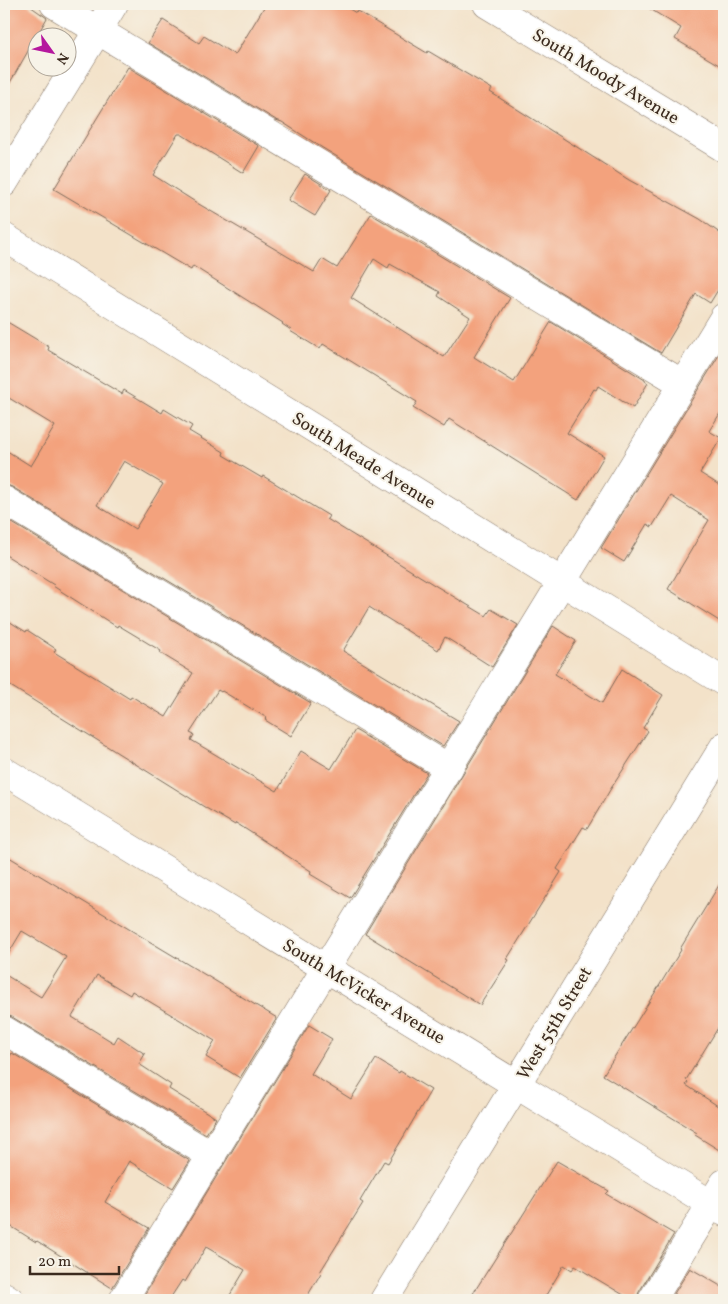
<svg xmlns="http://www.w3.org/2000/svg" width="728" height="1304" font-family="Vollkorn,serif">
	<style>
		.building { fill: #f3a27d; fill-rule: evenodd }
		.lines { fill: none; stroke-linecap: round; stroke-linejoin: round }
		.minor-casing { stroke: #7b6a5a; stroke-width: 29 }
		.major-casing { stroke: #7b6a5a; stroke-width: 29 }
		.minor { stroke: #fff; stroke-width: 28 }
		.major { stroke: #fff; stroke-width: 28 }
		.labels { text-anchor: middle; stroke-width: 4; stroke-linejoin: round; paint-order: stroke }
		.street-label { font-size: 18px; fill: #3b2a1e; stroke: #f7f3e8 }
	</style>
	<rect width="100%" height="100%" fill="#f7f3e8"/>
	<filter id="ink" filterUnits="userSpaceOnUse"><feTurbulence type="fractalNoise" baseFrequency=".02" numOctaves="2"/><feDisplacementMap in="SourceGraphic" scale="10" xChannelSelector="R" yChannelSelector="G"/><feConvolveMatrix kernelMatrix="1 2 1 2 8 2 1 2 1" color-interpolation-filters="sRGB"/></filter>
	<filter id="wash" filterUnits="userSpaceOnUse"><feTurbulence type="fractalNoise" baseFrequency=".0096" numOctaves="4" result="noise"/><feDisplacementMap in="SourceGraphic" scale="20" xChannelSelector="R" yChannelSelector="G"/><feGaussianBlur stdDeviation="1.12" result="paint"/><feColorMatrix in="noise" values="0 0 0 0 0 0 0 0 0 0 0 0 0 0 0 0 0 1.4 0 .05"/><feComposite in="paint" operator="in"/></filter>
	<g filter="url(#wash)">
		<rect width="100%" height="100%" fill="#f3e2c9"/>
		<g id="blocks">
			<g class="building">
				<polygon points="4,4 27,4 47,18 4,93"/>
				<polygon points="266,4 341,4 356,13 357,11 427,53 428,51 492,89 490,92 629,180 700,219 724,236 724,280 710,303 696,294 661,353 321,147 282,122 276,120 148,43 163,20 199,43 204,36 235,55"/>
				<polygon points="642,4 724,4 724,68 675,39 681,28"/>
				<path d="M128,67L259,146L243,173L181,134H178L153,175L197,203L314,272L322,259L337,268L371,214L510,298L474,357L514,382L551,322L645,380V381L648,383L633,408L598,386L596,390L594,389L567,433L604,456L578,500L449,419L444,427L413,408L417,402L375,376L323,344L320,349L290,331L291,330L282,324L283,323L193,266L191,270L54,189ZM374,259L388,268L390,264L440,292L438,296L470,317L444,357L351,298Z"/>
				<polygon points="305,174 331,190 315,216 288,200"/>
				<path d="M4,320L49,347L48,350L122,394L124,390L162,413L164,409L192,426L189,431L224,452L223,455L262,478L263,476L329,516L327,519L436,586L486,616L491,609L518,625L492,667L445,637L438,650L369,607L343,651L459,721L443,746L12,487L4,484V449L31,466L55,426L4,395ZM124,461L163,484L135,529L97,505Z"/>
				<polygon points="724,347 724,407 709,431 721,438 700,473 724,488 724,624 668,589 709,520 671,496 652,527 647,524 624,562 601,548"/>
				<polygon points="4,518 311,703 291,736 265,720 267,718 222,691 221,692 218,690 190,733 194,735 191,740 233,765 277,791 301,751 331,769 355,730 427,773 350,898 310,874 311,871 236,823 235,825 206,808 4,682 4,618 26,632 27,630 56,649 54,652 130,699 131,696 166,717 193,673 160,653 161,651 118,625 117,627 53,586 54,585 4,554"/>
				<polygon points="553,626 576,641 555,674 602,703 622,669 663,695 643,728 648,731 610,790 587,829 583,827 557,869 561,872 507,959 509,960 480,1005 365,934"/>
				<polygon points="4,854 277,1018 240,1078 206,1057 215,1041 132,991 130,995 97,975 72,1017 114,1043 118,1036 145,1054 139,1064 171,1085 169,1089 216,1118 206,1134 12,1017 4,1014 4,974 41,997 66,957 22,931 4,961"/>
				<polygon points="724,877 724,1018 686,1080 688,1082 686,1085 724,1110 724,1153 695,1135 697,1133 603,1075 661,983 681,950 680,949"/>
				<polygon points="309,1025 332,1039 311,1074 351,1099 376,1059 399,1073 400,1071 431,1090 388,1163 384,1161 360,1201 363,1203 320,1272 321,1273 305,1300 227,1300 245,1270 206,1247 185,1282 182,1280 169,1300 141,1300"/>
				<polygon points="12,1053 190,1161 173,1188 129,1161 105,1202 149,1228 112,1288 37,1241 36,1242 4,1222 4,1066"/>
				<polygon points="557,1161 609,1191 606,1194 674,1234 639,1292 636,1300 632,1300 575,1266 572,1270 564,1265 543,1300 469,1300"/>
				<polygon points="690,1268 724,1288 724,1300 670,1300"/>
			</g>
		</g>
	</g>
	<g filter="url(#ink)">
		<use href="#blocks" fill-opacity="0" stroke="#7b6a5a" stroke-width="1"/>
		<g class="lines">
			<g class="minor-casing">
				<g id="minor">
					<polyline points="54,4 683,384"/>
					<polyline points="487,4 724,148"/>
					<polyline points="4,183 114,4"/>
					<polyline points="4,237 724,682"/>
					<polyline points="4,500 449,768"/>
					<polyline points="4,771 724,1212"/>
					<polyline points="4,1030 212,1156"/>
					<polyline points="4,1296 10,1300"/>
					<polyline points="123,1300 724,317"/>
					<polyline points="652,1300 724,1183"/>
				</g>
			</g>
			<g class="major-casing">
				<polyline id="major" points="384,1300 724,746"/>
			</g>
			<use href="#minor" class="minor"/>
			<use href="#major" class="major"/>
		</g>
	</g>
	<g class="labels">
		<g class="street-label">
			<text transform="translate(606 76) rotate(31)" y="6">South Moody Avenue</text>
			<text transform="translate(364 460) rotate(32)" y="6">South Meade Avenue</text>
			<text transform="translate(364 991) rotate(31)" y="6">South McVicker Avenue</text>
			<text transform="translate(554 1023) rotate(-59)" y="6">West 55th Street</text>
		</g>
	</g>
	<rect width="728" height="1304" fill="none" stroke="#f7f3e8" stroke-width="20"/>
	<g transform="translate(52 52) rotate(123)"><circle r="24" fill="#f7f3e8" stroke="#aca397"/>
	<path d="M0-4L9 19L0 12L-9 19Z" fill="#b5179e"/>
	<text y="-8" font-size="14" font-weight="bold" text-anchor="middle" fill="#3b2a1e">N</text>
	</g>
	<path d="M30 1266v8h89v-8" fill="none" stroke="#3b2a1e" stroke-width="2.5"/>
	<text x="38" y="1266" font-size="15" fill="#3b2a1e" stroke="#f7f3e8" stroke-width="4" paint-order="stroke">20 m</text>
</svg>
